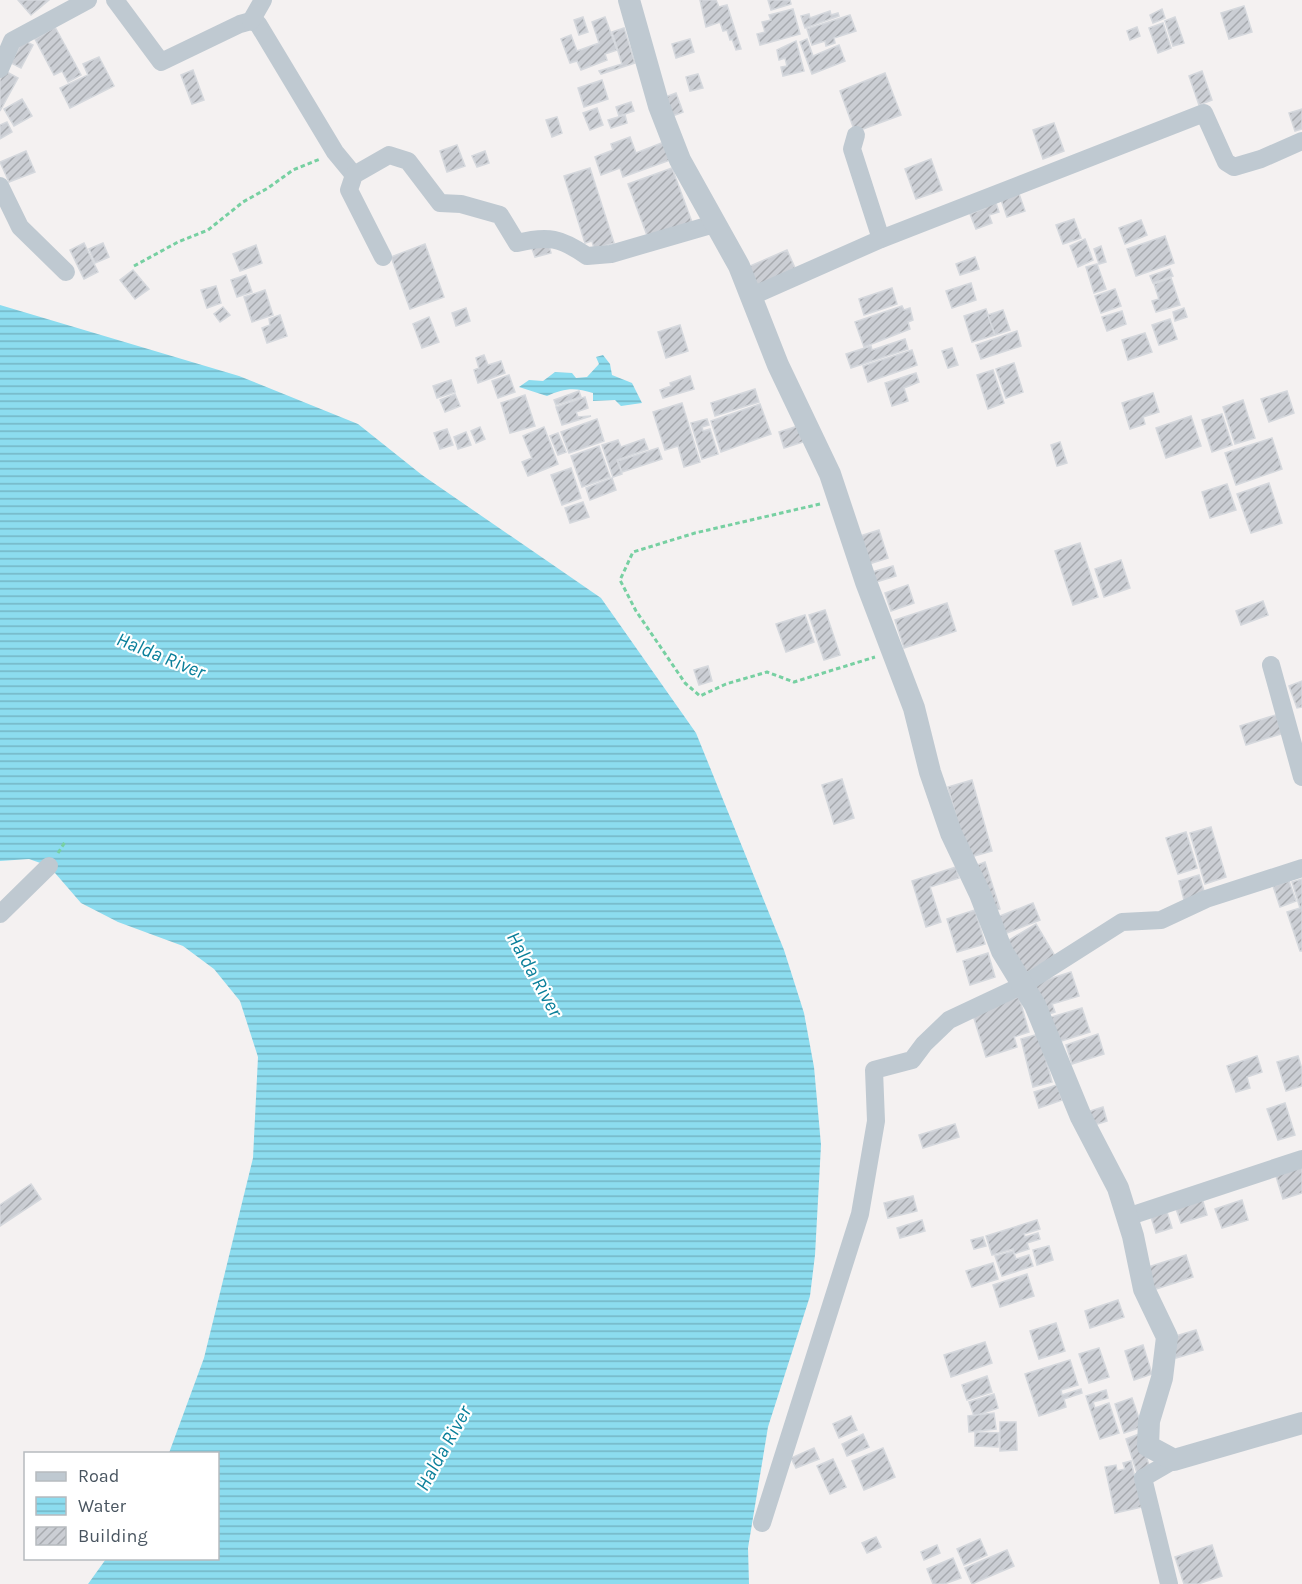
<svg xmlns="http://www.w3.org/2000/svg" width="1302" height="1584" font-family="Karla,sans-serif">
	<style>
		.water { fill: url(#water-rules) }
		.building { fill: url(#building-hatch); stroke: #d5d8dd; stroke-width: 1.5 }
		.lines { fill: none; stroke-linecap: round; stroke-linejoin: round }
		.path { stroke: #77d0a2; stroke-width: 3; stroke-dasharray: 4.5 3; stroke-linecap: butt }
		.minor { stroke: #bfc9d1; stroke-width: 18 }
		.tertiary { stroke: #bfc9d1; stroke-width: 22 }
		.labels { text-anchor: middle; stroke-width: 4.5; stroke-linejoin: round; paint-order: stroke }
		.water-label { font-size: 20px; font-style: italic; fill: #0a7f9a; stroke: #fff }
	</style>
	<defs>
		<pattern id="water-rules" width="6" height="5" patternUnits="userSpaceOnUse" patternTransform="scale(1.5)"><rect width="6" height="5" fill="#8cdcef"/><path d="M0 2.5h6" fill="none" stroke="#74b5c5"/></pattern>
		<pattern id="building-hatch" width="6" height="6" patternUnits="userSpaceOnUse" patternTransform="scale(1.5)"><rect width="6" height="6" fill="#cbced4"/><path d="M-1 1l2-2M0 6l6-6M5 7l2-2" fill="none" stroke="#a7aaaf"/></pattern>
	</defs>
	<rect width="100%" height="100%" fill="#f4f1f1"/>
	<g class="water">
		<polygon points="0,305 239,376 358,424 422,475 601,598 696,733 784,950 804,1013 814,1067 821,1145 815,1255 810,1296 768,1427 748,1548 749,1584 88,1584 106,1559 218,1558 218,1454 169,1453 204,1358 253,1158 258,1057 240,1001 214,969 183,946 118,922 81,903 49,866 29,859 0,861"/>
		<path d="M603,355L610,364L612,375L632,383L642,403L621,406L615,400L593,401V393C575,387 564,388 547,396L519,387L529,380L543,381L555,372L572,373L576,378L587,377L599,364L596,357Z"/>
	</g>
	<g class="building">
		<polygon points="18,0 49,0 31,15"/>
		<polygon points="700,0 716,0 719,7 727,5 741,49 736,50 732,39 730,40 727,30 723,31 720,22 706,27"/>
		<polygon points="768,0 790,0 791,4 771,10"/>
		<polygon points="1244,6 1252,32 1229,39 1221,13"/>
		<polygon points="793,9 800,34 760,45 757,34 765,32 762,22 771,20 769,15"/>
		<polygon points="1162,9 1165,18 1153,23 1150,15"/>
		<polygon points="830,11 831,15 838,13 839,16 805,28 801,16 809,14 810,18"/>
		<polygon points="850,15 856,31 834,38 835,43 826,46 825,41 812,45 807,29"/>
		<polygon points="583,17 588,32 579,35 574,20"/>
		<polygon points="605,17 617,50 605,54 607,60 581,70 577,61 570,63 561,39 571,35 577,51 599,43 592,22"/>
		<polygon points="1175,17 1184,43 1173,46 1165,21"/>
		<polygon points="1163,23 1171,48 1158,53 1149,28"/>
		<polygon points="55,27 81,75 68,82 62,71 54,75 35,39"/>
		<polygon points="1137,27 1140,36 1130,40 1127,31"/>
		<polygon points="624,28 635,63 601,74 599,71 622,64 612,32"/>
		<polygon points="690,39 694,52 676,58 672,44"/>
		<polygon points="807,39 813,56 839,45 845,61 812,74 800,42"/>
		<polygon points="23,40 33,45 21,68 11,63"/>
		<polygon points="796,41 804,71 783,76 781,67 787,66 785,58 779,60 777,50"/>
		<polygon points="99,57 114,86 70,108 60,88 88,75 83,64"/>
		<polygon points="193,70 204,100 192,104 181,75"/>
		<polygon points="5,71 18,78 0,111 0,80"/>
		<polygon points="1202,71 1212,100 1199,105 1189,76"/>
		<polygon points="885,73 901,115 855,132 840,91"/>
		<polygon points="698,74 703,88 690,91 686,77"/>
		<polygon points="602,80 608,99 584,107 578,88"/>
		<polygon points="676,93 683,112 670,117 663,98"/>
		<polygon points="22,99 32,116 14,126 4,109"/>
		<polygon points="631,102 634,111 619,116 616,107"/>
		<polygon points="597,108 603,125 590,130 583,113"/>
		<polygon points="1302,109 1302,129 1295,131 1289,113"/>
		<polygon points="625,115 627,123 611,128 608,120"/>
		<polygon points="557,117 562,133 552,137 546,120"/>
		<polygon points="7,122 12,132 0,139 0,125"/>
		<polygon points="1054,123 1064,151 1043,159 1033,130"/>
		<polygon points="630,137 636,153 664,142 670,160 623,177 620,168 601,175 595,157 613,150 611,144"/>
		<polygon points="457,145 465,166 447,172 440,151"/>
		<polygon points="26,151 35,172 9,182 0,162"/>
		<polygon points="485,151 489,163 477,167 472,156"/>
		<polygon points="931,159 942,190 916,199 905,169"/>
		<polygon points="590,168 614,243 594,249 592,241 585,243 564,176"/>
		<polygon points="672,168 692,222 648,238 628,184"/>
		<polygon points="1018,191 1025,211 1007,217 1000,197"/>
		<polygon points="995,200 999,212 989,215 992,223 976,229 970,214 985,208 983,203"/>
		<polygon points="1074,219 1081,238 1063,244 1056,225"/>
		<polygon points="1141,220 1147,235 1125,244 1119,228"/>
		<polygon points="1165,236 1174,263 1136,276 1127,249"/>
		<polygon points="1085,239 1093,260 1078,267 1070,246"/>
		<polygon points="548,242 551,253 535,257 531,246"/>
		<polygon points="84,243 98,272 84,279 70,250"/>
		<polygon points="103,243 109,257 95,263 89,249"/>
		<polygon points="425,244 444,297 410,309 391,257"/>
		<polygon points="256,245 262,263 240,271 233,254"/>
		<polygon points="1101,246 1106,262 1099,264 1094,249"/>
		<polygon points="787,250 795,268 757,286 748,267"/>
		<polygon points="975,257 979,269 960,275 956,264"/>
		<polygon points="1097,264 1106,289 1094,293 1086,267"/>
		<polygon points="1170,269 1173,276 1153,283 1150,276"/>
		<polygon points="133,270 149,289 135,299 120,280"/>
		<polygon points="246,275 252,292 237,297 231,280"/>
		<polygon points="1171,278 1180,305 1156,312 1152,301 1159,299 1154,284"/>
		<polygon points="971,283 976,300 952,308 946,291"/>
		<polygon points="216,286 221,303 207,308 201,290"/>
		<polygon points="892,288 897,304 864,315 859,299"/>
		<polygon points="1115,289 1121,306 1101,313 1095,296"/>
		<polygon points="265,290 273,315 252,322 244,297"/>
		<polygon points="902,306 904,310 910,308 913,320 908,322 910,329 864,347 855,322"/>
		<polygon points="223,307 230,315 220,322 214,314"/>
		<polygon points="466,308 470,321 456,326 452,313"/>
		<polygon points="1184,308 1187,317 1175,321 1173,312"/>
		<polygon points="986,309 995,335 972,342 964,316"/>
		<polygon points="1003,310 1010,330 995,335 988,315"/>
		<polygon points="1122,311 1126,324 1107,331 1102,317"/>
		<polygon points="280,315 287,336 267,343 262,328 270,325 269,319"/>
		<polygon points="429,317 439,342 422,348 413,324"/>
		<polygon points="1170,319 1177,339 1159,345 1152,325"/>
		<polygon points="680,325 688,351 666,358 658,332"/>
		<polygon points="1017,331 1021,346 981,359 976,345"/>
		<polygon points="1145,333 1152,352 1128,360 1122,340"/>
		<polygon points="905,339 908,349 851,368 846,354 871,346 872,350"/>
		<polygon points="952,348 958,365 948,368 942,351"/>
		<polygon points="912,350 917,365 868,382 863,366"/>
		<polygon points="484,355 488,365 501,361 505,373 478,383 474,370 479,368 476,358"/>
		<polygon points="1014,363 1023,392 1006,398 996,369"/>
		<polygon points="993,370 1004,403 988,409 977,375"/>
		<polygon points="916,373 919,382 904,388 908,401 892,406 885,383"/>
		<polygon points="509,375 515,392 498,398 492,381"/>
		<polygon points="690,376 694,389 663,398 660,390 671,386 670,383"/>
		<polygon points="451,380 455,392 437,398 433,386"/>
		<polygon points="755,389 759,402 715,416 711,403"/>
		<polygon points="579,391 581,397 556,405 554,400"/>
		<polygon points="1287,391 1294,413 1269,422 1261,399"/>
		<polygon points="1153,393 1159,412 1143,417 1145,424 1130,429 1122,403"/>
		<polygon points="455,394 460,406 445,412 440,400"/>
		<polygon points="525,395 535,426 510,433 501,403"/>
		<polygon points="585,397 588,408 576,412 578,417 591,416 562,425 556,407"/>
		<polygon points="1243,400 1255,438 1235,444 1223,407"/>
		<polygon points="682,403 700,462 684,467 678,446 665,450 653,412"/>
		<polygon points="760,404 771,434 721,452 711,421"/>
		<polygon points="1222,414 1232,445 1212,452 1202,420"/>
		<polygon points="1191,416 1201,446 1166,458 1156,428"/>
		<polygon points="597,419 604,441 569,453 561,432"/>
		<polygon points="707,419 709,425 702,427 703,431 710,429 718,454 702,459 691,423"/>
		<polygon points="801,425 806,441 784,448 779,432"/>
		<polygon points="480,427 485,439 476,443 471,431"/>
		<polygon points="544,427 558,464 528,476 522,462 532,458 523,436"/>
		<polygon points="447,429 453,445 440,449 434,433"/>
		<polygon points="466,432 471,445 458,449 454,437"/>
		<polygon points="558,433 566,452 558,455 550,436"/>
		<polygon points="1272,438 1282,469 1236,485 1225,453"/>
		<polygon points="644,439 648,449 617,460 622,474 613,477 602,445 618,440 621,447"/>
		<polygon points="1060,442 1067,463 1057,466 1051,445"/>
		<polygon points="599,446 610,477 582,487 571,456"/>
		<polygon points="658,448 662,459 622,472 618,461"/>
		<polygon points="571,468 581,498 562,505 551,475"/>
		<polygon points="612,478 616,490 590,500 586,488"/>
		<polygon points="1269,483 1282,523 1251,533 1237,494"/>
		<polygon points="1227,484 1236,510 1210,518 1202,492"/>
		<polygon points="583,502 589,517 570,523 565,508"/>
		<polygon points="879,530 888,558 869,564 860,536"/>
		<polygon points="1080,543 1098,597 1073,605 1055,551"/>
		<polygon points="1121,560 1130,588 1104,597 1095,569"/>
		<polygon points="893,566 896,576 876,582 872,572"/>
		<polygon points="908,585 914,603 891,611 885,593"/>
		<polygon points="1263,601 1268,615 1241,625 1236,611"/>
		<polygon points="947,603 956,631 904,648 895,620"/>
		<polygon points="825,610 840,655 824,660 809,615"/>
		<polygon points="805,615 814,642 786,652 776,624"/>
		<polygon points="708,666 712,681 699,685 694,670"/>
		<polygon points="1302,681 1302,707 1297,708 1289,686"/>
		<polygon points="1279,714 1284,733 1246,745 1240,726"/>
		<polygon points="842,779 854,818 834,824 822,785"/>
		<polygon points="972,780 992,851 967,858 948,787"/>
		<polygon points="1211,827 1226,877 1205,884 1190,833"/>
		<polygon points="1186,832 1197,868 1178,874 1166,838"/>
		<polygon points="985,862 1000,909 990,912 975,866"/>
		<polygon points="956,867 959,878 930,887 941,922 926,927 912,881"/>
		<polygon points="1199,875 1205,894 1184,900 1179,881"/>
		<polygon points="1302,879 1302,951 1300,951 1287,912 1300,908 1292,882"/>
		<polygon points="1289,881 1296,901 1280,907 1273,886"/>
		<polygon points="1033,903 1040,920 1002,935 995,918"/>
		<polygon points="975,910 985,944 957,952 947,919"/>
		<polygon points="1036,924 1055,956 1023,975 1004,943"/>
		<polygon points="988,953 995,977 970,985 963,961"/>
		<polygon points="1071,972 1079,996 1052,1004 1055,1012 1043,1016 1033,984"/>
		<polygon points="1019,997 1029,1032 1014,1037 1017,1047 986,1057 972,1012"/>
		<polygon points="1082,1008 1090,1032 1055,1043 1048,1018"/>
		<polygon points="1039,1034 1052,1082 1033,1087 1021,1039"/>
		<polygon points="1098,1034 1104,1054 1072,1064 1066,1045"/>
		<polygon points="1257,1056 1262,1072 1247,1077 1250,1088 1236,1092 1227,1066"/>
		<polygon points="1298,1056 1302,1069 1302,1086 1286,1091 1277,1062"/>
		<polygon points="1057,1085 1062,1100 1039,1108 1034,1092"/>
		<polygon points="1285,1103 1295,1135 1278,1140 1267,1109"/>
		<polygon points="1103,1107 1107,1121 1091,1126 1087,1112"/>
		<polygon points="955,1124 959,1137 923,1148 919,1135"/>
		<polygon points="1302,1164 1302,1193 1283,1199 1275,1173"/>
		<polygon points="31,1184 41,1199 0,1226 0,1205"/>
		<polygon points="1201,1195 1207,1215 1181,1223 1174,1203"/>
		<polygon points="913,1196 917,1211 888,1218 884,1203"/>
		<polygon points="1242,1200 1248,1220 1222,1228 1215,1209"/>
		<polygon points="1166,1209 1172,1228 1156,1233 1150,1214"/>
		<polygon points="922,1220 925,1231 900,1238 897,1228"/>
		<polygon points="1037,1220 1040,1229 1024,1234 1025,1237 1038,1233 1040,1239 1027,1243 1029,1249 1014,1254 1013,1249 992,1255 986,1236"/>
		<polygon points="983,1237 986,1246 974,1249 971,1240"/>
		<polygon points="1049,1246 1053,1260 1037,1265 1033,1250"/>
		<polygon points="1013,1251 1016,1259 1029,1255 1033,1266 1002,1276 995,1256"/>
		<polygon points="1186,1255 1193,1277 1153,1290 1145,1268"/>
		<polygon points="993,1263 998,1279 972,1287 966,1271"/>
		<polygon points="1027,1274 1034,1296 1000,1307 993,1285"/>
		<polygon points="1118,1300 1124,1317 1090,1328 1085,1311"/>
		<polygon points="1056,1323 1065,1351 1039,1359 1030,1331"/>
		<polygon points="1196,1330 1203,1350 1176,1358 1169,1338"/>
		<polygon points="985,1342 992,1363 951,1377 944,1355"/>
		<polygon points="1143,1345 1152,1374 1134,1380 1125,1351"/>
		<polygon points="1099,1348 1109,1377 1089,1383 1079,1354"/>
		<polygon points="1070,1360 1078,1385 1061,1390 1062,1395 1081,1389 1082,1393 1064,1399 1066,1407 1039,1416 1025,1374"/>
		<polygon points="987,1376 992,1392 967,1400 962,1385"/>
		<polygon points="1106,1390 1108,1398 1093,1402 1095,1408 1109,1403 1119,1433 1100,1439 1086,1396"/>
		<polygon points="994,1394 998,1408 974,1416 969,1402"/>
		<polygon points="1132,1398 1142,1427 1124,1433 1115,1404"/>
		<polygon points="994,1413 996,1429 969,1432 968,1416"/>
		<polygon points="851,1416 857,1430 839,1438 833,1424"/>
		<polygon points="1000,1422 1016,1422 1017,1450 1000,1451"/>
		<polygon points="975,1432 999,1433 998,1447 975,1446"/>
		<polygon points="863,1434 869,1447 847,1456 842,1444"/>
		<polygon points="1139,1434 1150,1468 1137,1473 1126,1439"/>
		<polygon points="814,1448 819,1459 796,1468 791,1458"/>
		<polygon points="883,1448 895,1477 864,1490 852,1461"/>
		<polygon points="833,1459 846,1487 830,1494 817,1466"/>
		<polygon points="1131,1461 1142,1507 1115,1513 1105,1467 1116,1465 1117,1471 1125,1469 1123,1463"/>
		<polygon points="876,1537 881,1547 867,1553 862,1543"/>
		<polygon points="980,1539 987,1555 964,1565 957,1549"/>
		<polygon points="937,1545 940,1553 924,1560 921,1552"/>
		<polygon points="1212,1545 1222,1576 1198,1584 1184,1584 1175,1557"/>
		<polygon points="1007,1550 1014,1566 972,1584 965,1568"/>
		<polygon points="953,1558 961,1578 944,1584 933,1584 927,1569"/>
	</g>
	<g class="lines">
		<g class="path">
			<polyline points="134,266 178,242 208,230 243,202 268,188 293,170 320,159"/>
			<polyline points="820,504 695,533 633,552 620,580 636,611 685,683 700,696 726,684 767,672 794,682 875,657"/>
			<polyline points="58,853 65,842"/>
		</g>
		<g class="minor">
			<polyline points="115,0 161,62 240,24 251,21 258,24 335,152 354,175"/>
			<polyline points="251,21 263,0"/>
			<polyline points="0,69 12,41 88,0"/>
			<polyline points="856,135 852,149 881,239"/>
			<polyline points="0,186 20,227 66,272"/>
			<path d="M383,257L349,190L354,175L389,155L408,161L440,203L461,204L500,215L517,243C548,235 561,238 587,256L611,254L714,224"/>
			<polyline points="752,296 881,239 1204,113 1226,162 1234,167 1261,159 1302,141"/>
			<polyline points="1271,665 1302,777"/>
			<polyline points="0,914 49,866"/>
			<polyline points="1127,1217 1302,1159"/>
			<polyline points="762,1523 860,1214 876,1121 874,1070 912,1060 924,1044 949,1020 1023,985 1122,922 1161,920 1206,899 1302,868"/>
			<polyline points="1169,1584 1143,1478 1174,1460"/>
		</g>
		<polyline class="tertiary" points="629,0 659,106 680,160 739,266 778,365 830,474 866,582 914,708 930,772 951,833 980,894 1002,951 1035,1005 1081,1117 1118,1188 1133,1236 1144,1289 1167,1337 1162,1378 1149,1421 1148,1446 1174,1460 1302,1423"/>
	</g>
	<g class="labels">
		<g class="water-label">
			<text transform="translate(161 655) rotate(22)" y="7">Halda River</text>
			<text transform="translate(535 974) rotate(61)" y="7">Halda River</text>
			<text transform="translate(443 1448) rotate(-61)" y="7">Halda River</text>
		</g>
	</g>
	<rect x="24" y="1452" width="195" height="108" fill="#ffffff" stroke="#b6bbbf" stroke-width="1.5"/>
	<rect x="36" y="1472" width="30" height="9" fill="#bfc9d1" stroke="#b6bbbf" stroke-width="1.5"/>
	<text x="78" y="1482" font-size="18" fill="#495560">Road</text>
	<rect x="36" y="1497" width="30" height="18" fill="url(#water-rules)" stroke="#b6bbbf" stroke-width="1.5"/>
	<text x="78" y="1512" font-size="18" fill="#495560">Water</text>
	<rect x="36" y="1527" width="30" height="18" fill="url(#building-hatch)" stroke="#b6bbbf" stroke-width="1.5"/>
	<text x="78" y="1542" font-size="18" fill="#495560">Building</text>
</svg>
